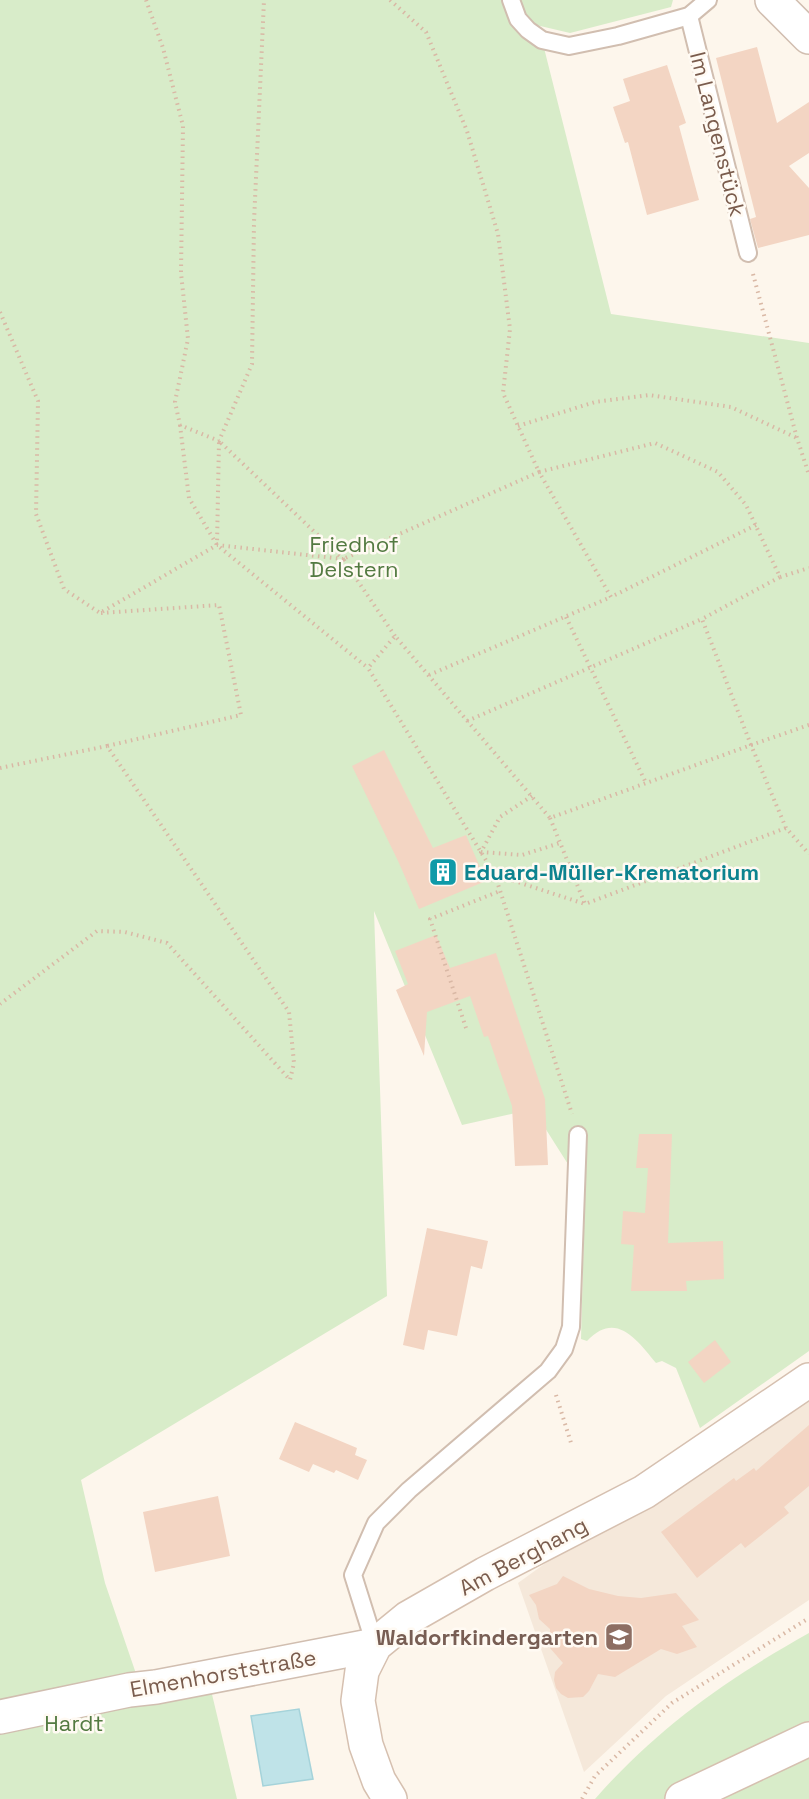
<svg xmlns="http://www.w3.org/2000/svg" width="809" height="1799" font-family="'Space Grotesk',sans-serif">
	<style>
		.residential { fill: #f5e8da }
		.green { fill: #d8ecc9 }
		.water { fill: #bfe3e8; stroke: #a5d3da; stroke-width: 1.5 }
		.building { fill: #f3d5c3 }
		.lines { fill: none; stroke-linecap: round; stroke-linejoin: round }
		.lane-casing { stroke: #d1beb0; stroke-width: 20 }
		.street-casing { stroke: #d1beb0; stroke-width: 36 }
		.secondary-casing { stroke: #d6c0b0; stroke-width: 36 }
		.path { stroke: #d9b8a5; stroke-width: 4; stroke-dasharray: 1.5 4.5; stroke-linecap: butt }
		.lane { stroke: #fff; stroke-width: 16 }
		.street { stroke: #fff; stroke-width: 33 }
		.secondary { stroke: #fff; stroke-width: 33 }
		.labels { text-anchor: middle; stroke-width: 5; stroke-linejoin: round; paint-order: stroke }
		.street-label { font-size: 22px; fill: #7a5c4d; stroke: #fffaf3 }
		.park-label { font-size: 22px; fill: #537a41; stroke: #fffaf3 }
		.culture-label { font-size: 22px; font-weight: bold; fill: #0d838f; stroke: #fffaf3; text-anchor: start }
		.education-label { font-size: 22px; font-weight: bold; fill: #785e54; stroke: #fffaf3; text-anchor: end }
	</style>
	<rect width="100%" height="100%" fill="#fdf6ec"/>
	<polygon class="residential" points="809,1377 809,1600 666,1696 584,1772 518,1583 644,1492"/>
	<g class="green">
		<path d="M0,0H511L542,40L611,314L809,343V1351L700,1428L676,1368L662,1361L656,1363C637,1340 616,1310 587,1341L581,1339L585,1191L533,1109L462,1125L374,911L387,1296L81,1480L105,1583L144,1697L210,1686L237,1799H0Z"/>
		<polygon points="519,0 673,0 671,7 570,33 536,25 522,10"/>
		<path d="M809,1633V1799H595C657,1728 727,1679 809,1633Z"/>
	</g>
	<polygon class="water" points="299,1709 313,1779 263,1786 251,1716"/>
	<g class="building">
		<polygon points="757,47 777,123 809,102 809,153 789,166 809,188 809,235 758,248 750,219 756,217 716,58"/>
		<polygon points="667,65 686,123 679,126 699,200 647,215 628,142 625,143 613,107 630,101 623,79"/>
		<polygon points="384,750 433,848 466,835 486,881 419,909 399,863 352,766"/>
		<polygon points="436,935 450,968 496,953 545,1099 548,1165 515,1166 512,1106 488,1036 484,1037 470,996 427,1012 424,1056 396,990 408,984 395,951"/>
		<polygon points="639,1134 672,1134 668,1243 723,1241 724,1279 686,1281 687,1291 631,1291 634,1245 621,1244 623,1211 645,1213 648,1168 636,1168"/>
		<polygon points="427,1228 488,1241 482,1269 471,1266 457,1336 428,1330 424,1350 403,1345"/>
		<polygon points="715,1340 731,1362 704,1383 688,1362"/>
		<polygon points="295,1422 357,1448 355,1455 367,1460 358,1480 336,1470 334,1473 313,1464 309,1472 279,1459"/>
		<polygon points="809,1425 809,1486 784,1507 789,1513 745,1548 741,1543 697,1578 661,1532 734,1478 736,1481 754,1468 756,1471"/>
		<polygon points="218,1496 230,1556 155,1572 143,1512"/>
		<polygon points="563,1576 589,1589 618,1596 641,1598 676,1593 699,1620 682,1626 697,1647 677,1654 661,1649 615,1677 598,1674 589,1691 583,1697 568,1698 561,1694 556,1688 554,1680 555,1672 563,1663 550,1648 550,1629 539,1619 536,1605 529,1595 557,1584"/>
	</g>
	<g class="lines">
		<g class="lane-casing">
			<g id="lane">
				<polyline points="511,0 518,19 528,30 542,40 569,46 618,36 689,16 708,0"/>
				<polyline points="689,16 748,253"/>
				<polyline points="375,1645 353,1575 376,1523 409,1490 548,1371 564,1349 571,1327 578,1135"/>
			</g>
		</g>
		<g class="street-casing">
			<g id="street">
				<polyline points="772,0 809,37"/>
				<polyline points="0,1717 129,1690 156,1687 375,1645"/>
			</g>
		</g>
		<g class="secondary-casing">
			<g id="secondary">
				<polyline points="390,1799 379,1781 366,1745 358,1701 362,1671 375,1645 408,1618 485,1574 644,1492 809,1380"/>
				<polyline points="682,1799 809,1739"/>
			</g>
		</g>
		<g class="path">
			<polyline points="146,0 163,48 183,126 181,273 188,339 175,402 180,425 219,441 252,364 254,222 264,0"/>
			<polyline points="390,0 426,32 467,131 498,234 510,329 503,393 539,472 655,443 718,472 746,505 780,577 702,619 751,745 550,818 395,636 368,668 495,875 572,1114"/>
			<polyline points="753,274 797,438 809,475"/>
			<polyline points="0,312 38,401 36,514 64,589 100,613 217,545 343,559 219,441 217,545"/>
			<polyline points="180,425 189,498 217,545 368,668"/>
			<polyline points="518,426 595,402 649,395 731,407 797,438"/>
			<polyline points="780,577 809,568"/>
			<polyline points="101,613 219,605 241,715 107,746"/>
			<polyline points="566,617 646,783"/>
			<polyline points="395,636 343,559 539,472 611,597 756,525"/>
			<polyline points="429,675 611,597"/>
			<polyline points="467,721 702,619"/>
			<polyline points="809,725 751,745 786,828 809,854"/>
			<polyline points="0,768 107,746 289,1012 294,1063 290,1080 167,943 125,932 97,931 0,1004"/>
			<polyline points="532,796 500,817 481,852 522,855 560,843"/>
			<polyline points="550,818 585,904 786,828"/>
			<polyline points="496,875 585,904"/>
			<polyline points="466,1028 430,919 500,891"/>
			<polyline points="556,1395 572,1446"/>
			<polyline points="582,1799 595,1776 672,1703 809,1618"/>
		</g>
		<use href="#lane" class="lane"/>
		<use href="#street" class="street"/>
		<use href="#secondary" class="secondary"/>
	</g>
	<defs>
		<g id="building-square" transform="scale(1.5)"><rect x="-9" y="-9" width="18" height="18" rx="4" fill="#0f9aa8" stroke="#fffaf3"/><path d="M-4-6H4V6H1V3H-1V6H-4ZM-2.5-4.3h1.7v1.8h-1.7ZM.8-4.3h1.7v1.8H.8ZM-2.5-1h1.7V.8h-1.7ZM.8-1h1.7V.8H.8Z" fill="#fff"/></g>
		<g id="school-square" transform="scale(1.5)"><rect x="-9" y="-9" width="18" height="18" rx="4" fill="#8d6e63" stroke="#fffaf3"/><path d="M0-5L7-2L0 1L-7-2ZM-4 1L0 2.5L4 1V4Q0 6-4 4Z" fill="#fff"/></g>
	</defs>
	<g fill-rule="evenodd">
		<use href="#building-square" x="443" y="872"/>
		<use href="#school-square" x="619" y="1637"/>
	</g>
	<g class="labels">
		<g class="street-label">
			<text transform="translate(718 134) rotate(76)" y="8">Im Langenstück</text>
			<text transform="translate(523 1556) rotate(-28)" y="8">Am Berghang</text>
			<text transform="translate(223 1673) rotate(-10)" y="8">Elmenhorststraße</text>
		</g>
		<g class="park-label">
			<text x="354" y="552">Friedhof<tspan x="354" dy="25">Delstern</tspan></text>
			<text x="74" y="1731">Hardt</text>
		</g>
		<g class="culture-label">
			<text x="464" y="880">Eduard-Müller-Krematorium</text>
		</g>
		<g class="education-label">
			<text x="598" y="1645">Waldorfkindergarten</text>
		</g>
	</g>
</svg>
